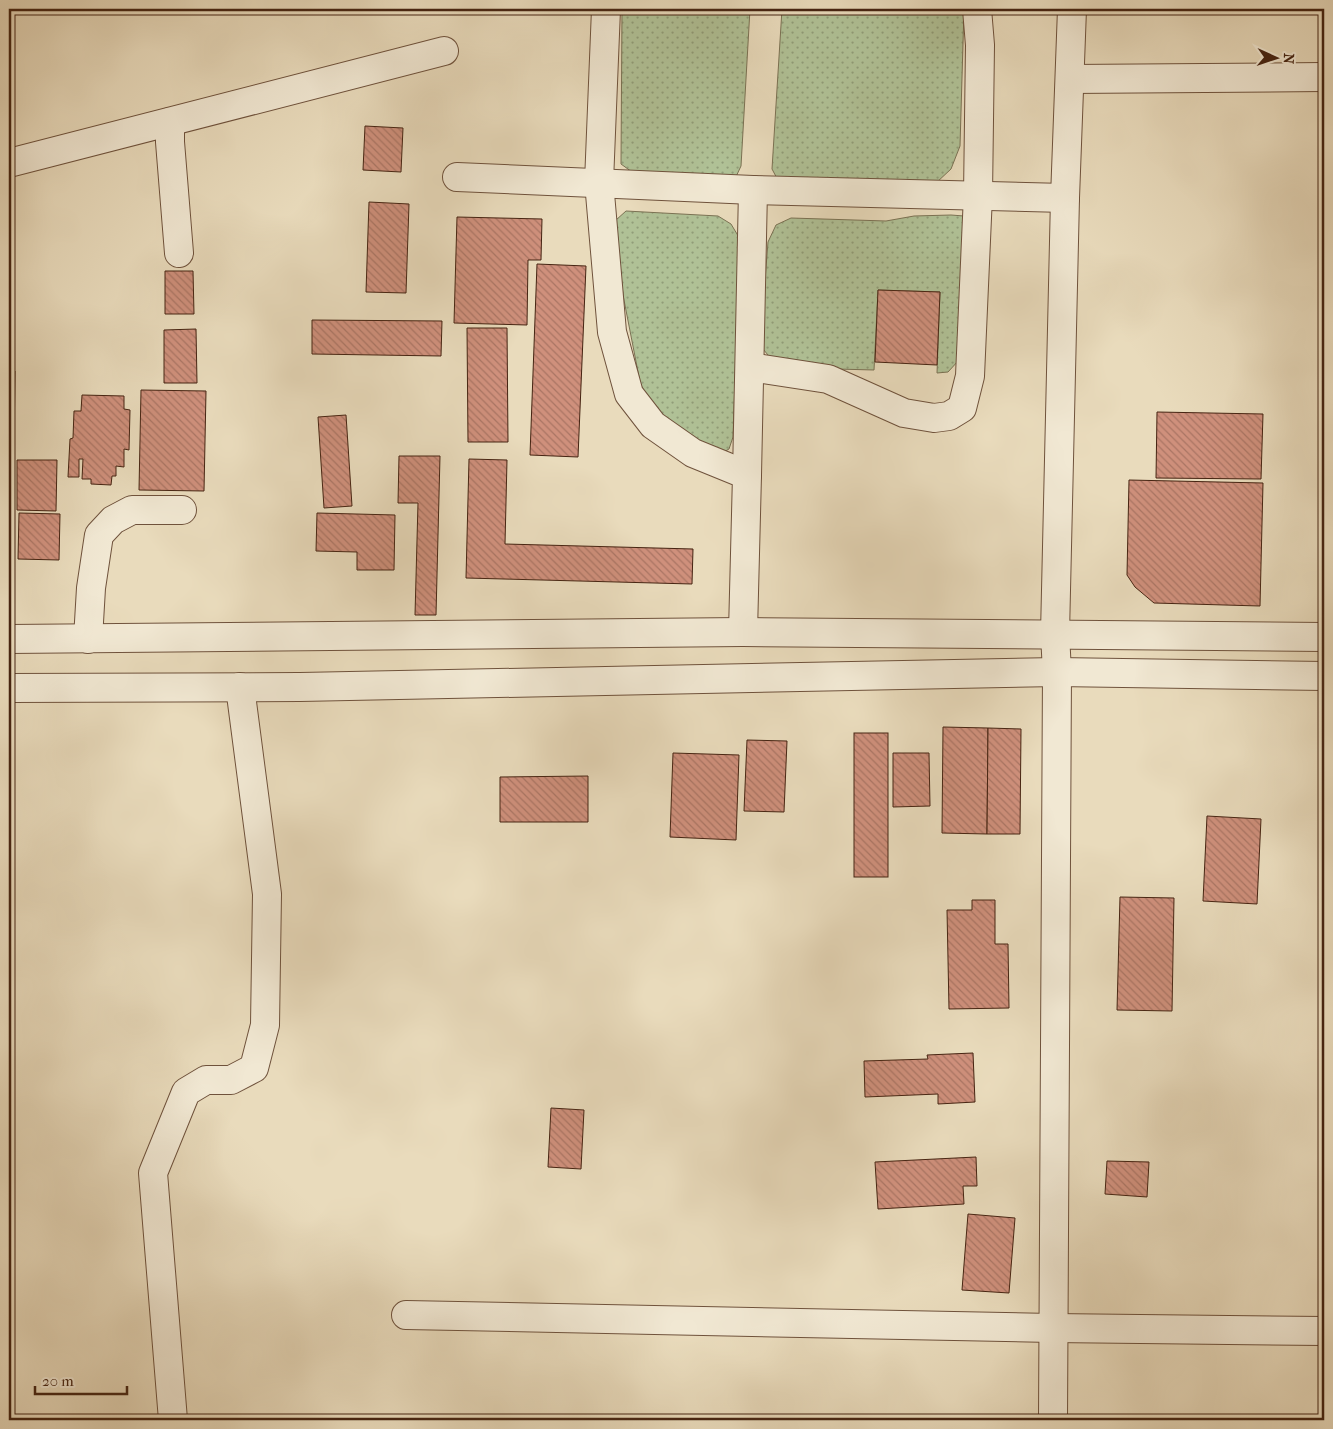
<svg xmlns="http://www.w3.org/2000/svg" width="1333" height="1429" font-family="'IM FELL French Canon',serif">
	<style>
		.grass { fill: url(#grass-dots); stroke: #7b7254 }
		.building { fill: url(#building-back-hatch); stroke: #462412 }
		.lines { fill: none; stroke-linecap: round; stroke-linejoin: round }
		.minor-casing { stroke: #6f523c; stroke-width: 30 }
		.minor { stroke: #f1e8d3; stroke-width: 28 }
	</style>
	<defs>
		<pattern id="grass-dots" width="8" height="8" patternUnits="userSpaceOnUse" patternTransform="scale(1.25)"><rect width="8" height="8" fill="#b0c196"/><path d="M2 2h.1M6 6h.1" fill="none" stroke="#919d79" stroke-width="1.8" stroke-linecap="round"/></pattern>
		<pattern id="building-back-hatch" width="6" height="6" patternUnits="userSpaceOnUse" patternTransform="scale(1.25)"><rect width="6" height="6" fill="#cf907c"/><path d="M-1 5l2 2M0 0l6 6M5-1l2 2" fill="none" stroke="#aa7564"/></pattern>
	</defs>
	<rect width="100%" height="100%" fill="#e9dbbc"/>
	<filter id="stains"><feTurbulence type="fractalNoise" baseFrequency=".004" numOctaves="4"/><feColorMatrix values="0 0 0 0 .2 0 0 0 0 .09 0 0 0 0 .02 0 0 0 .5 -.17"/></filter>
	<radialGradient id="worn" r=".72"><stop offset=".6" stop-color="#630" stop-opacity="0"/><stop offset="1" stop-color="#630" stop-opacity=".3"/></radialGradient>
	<g class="grass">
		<polygon points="622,9 750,9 741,166 734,181 632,172 621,164"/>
		<polygon points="782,9 964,9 960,146 951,169 936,183 780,184 772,169"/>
		<polygon points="626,211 718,216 731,224 740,239 733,437 729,449 720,454 710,451 649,405 640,382 623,295 616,220"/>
		<polygon points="951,215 964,216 959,360 948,372 937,373 940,292 878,290 874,370 798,368 773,361 763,349 763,306 768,242 776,225 791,218 886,221 914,216"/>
	</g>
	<g class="building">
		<polygon points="365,126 403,128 401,172 363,170"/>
		<polygon points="369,202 409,204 406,293 366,292"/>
		<polygon points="457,217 542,219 541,260 528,260 527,325 454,323"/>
		<polygon points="537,264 586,266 578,457 530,455"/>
		<polygon points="165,271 193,271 194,314 165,314"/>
		<polygon points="878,290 940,292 937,365 875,362"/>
		<polygon points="312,320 442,321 441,356 312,354"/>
		<polygon points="467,328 507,328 508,442 468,442"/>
		<polygon points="196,329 197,383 164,383 164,330"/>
		<polygon points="9,371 15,371 14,445 9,445"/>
		<polygon points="141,390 206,391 204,491 139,490"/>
		<polygon points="82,395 124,396 124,409 130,410 129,450 124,449 124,467 116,466 116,476 112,476 111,485 91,484 91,479 82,479 83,459 79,459 79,477 68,477 70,439 73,438 74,411 81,411"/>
		<polygon points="1157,412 1263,414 1261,479 1156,478"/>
		<polygon points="346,415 352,506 324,508 318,417"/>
		<polygon points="399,456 440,456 436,615 415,615 418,503 398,503"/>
		<polygon points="469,459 507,460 505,544 693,549 692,584 466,578"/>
		<polygon points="17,460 57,460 56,511 17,510"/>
		<polygon points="1129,480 1263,483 1260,606 1154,603 1135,587 1127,575"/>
		<polygon points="19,513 60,514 59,560 18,559"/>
		<polygon points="317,513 395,515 394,570 357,570 357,552 316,551"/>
		<polygon points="943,727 988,728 987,834 942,833"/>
		<polygon points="988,728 1021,729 1020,834 987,834"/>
		<rect x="854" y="733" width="34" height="144"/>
		<polygon points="747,740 787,741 784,812 744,811"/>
		<polygon points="673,753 739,755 736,840 670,837"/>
		<polygon points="893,753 929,753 930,806 893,807"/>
		<polygon points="588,776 588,822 500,822 500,777"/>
		<polygon points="1207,816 1261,819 1257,904 1203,901"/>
		<polygon points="1324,847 1324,940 1320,940"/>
		<polygon points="1120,897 1174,898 1172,1011 1117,1010"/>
		<polygon points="972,900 995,900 995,944 1008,944 1009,1008 949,1009 947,910 972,910"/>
		<polygon points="973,1053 975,1102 938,1104 938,1094 865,1097 864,1061 928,1059 927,1055"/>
		<polygon points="551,1108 584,1110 581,1169 548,1167"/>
		<polygon points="976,1157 977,1186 963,1186 964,1204 878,1209 875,1162"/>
		<polygon points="1107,1161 1149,1162 1147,1197 1105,1194"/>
		<polygon points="968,1214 1015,1218 1009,1293 962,1290"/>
	</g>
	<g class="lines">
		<g class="minor-casing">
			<g id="minor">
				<polyline points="606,9 599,182 612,332 629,394 653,425 693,453 747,475 743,632"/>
				<polyline points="1070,79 1324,77"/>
				<polyline points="170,122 170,142 179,253"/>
				<polyline points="9,163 444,51"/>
				<polyline points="457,177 753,190 1065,198"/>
				<polyline points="750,367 828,379 904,413 934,418 949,416 962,408 970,376 978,195 980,45 977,9"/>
				<polyline points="747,475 753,190"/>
				<polyline points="9,639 743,632 1324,637"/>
				<polyline points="88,639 91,588 99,535 113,520 132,510 182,510"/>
				<polyline points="9,688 300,687 1057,672 1324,676"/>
				<polyline points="406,1315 1052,1328 1324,1331"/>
				<polyline points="173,1420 153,1173 186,1092 206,1080 231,1080 254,1068 265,1025 267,894 240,687"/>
				<polyline points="1053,1420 1057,672 1055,634 1065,198 1072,9"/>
			</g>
		</g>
		<use href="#minor" class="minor"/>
	</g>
	<rect width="1333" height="1429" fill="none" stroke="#e9dbbc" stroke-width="30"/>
	<rect x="10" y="10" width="1313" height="1409" fill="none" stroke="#462412" stroke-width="2.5"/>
	<rect x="15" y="15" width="1303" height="1399" fill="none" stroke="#462412"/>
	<g transform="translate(1276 58) rotate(93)" stroke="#f1e8d3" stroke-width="4" paint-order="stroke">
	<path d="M0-4L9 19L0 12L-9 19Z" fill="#462412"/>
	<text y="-8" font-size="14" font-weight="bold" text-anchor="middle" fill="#462412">N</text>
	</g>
	<path d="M35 1386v8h92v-8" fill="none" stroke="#462412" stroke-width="2.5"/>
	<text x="42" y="1386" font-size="15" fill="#462412" stroke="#f1e8d3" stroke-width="4" paint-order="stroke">20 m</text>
	<rect width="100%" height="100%" filter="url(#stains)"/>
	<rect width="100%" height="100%" fill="url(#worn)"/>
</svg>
